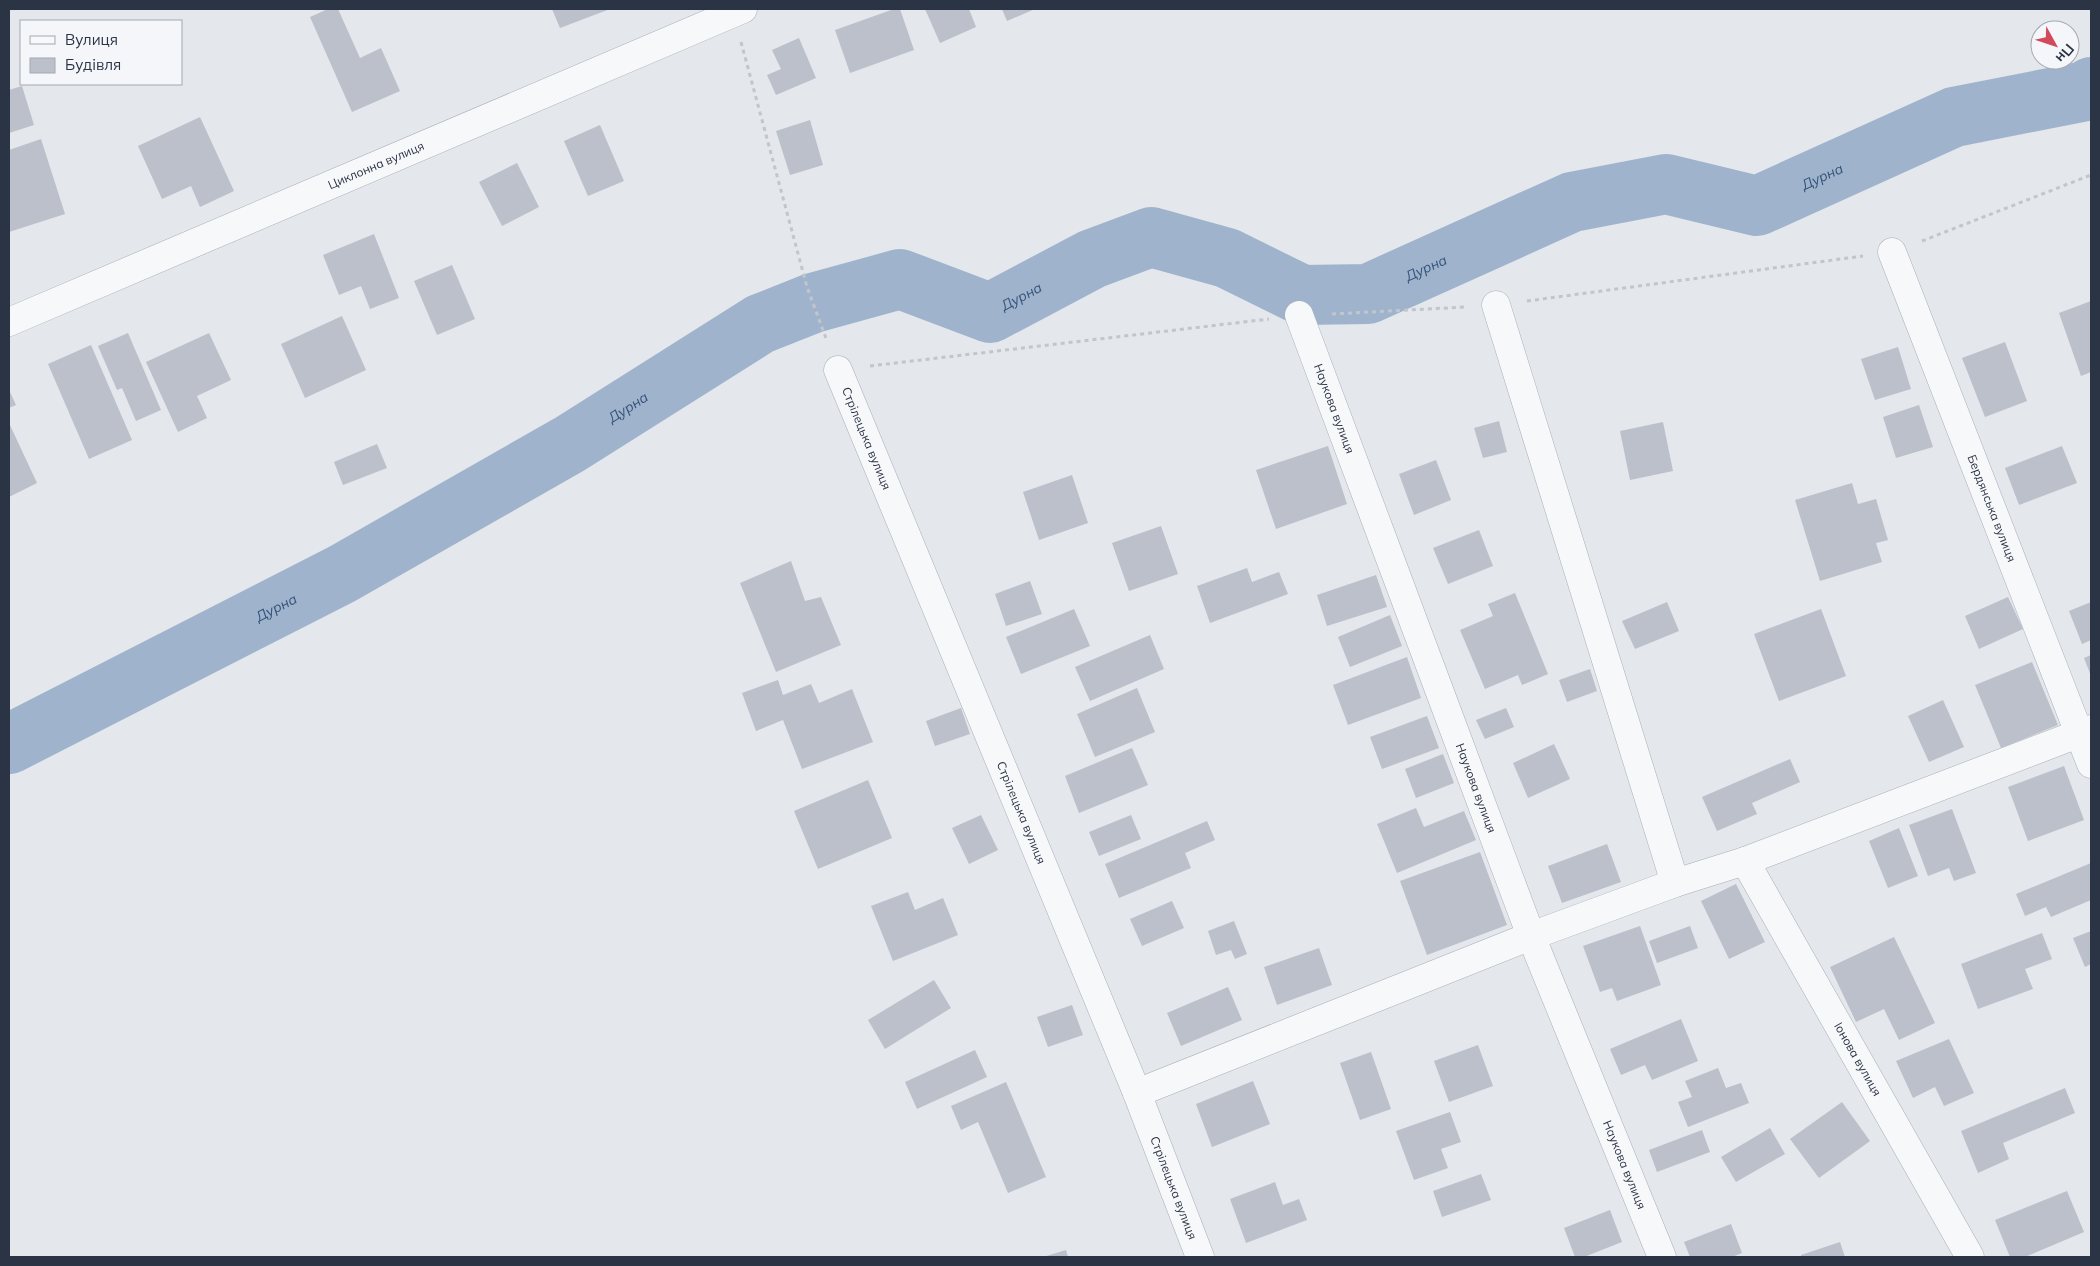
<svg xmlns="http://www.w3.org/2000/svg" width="2100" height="1266" font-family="Mulish,sans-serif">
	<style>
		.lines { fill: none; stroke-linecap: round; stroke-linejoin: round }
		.river { stroke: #9fb4cc; stroke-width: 60 }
		.building { fill: #bbc0ca }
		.street-casing { stroke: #a9aeb7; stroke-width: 29 }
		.path { stroke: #c2c5cb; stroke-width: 3; stroke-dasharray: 4 4; stroke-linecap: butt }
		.street { stroke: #f7f8fa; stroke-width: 28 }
		.labels { text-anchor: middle; stroke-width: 5; stroke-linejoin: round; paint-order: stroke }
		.street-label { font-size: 12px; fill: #2b3445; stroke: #f4f6f9 }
		.water-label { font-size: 14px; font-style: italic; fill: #34527a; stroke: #f4f6f9 }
	</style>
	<rect width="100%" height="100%" fill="#e4e7ec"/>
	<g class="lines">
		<path class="river" id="s1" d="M9,744L342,574L570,444L760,324L813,303L900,279L990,313L1092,259L1151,237L1227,258L1302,295L1368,294L1572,202L1666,184L1757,206L1954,117L2086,91L2091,87"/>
	</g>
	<g class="building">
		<polygon points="328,9 338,9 360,58 381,48 400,91 352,112 310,17"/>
		<polygon points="552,9 610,9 560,28"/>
		<polygon points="894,9 900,9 914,50 850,73 835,30"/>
		<polygon points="925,9 969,9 976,27 940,43"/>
		<polygon points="1002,9 1035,9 1007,21"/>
		<polygon points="799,38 816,78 776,95 767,75 781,69 772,50"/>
		<polygon points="22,86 34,125 9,133 9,90"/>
		<polygon points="200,117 234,191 200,207 191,186 162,199 138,146"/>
		<polygon points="810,120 823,165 790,175 776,131"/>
		<polygon points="600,125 624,181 588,196 564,141"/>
		<polygon points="41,139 65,214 9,232 9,150"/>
		<polygon points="517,163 539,207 502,226 479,182"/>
		<polygon points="374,234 399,298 370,309 361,286 339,295 323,255"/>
		<polygon points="452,265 475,319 437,335 414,281"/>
		<polygon points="2091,301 2091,372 2081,376 2059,313"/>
		<polygon points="342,316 366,370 305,398 281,344"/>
		<polygon points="128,333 161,410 136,421 122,388 117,390 98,346"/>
		<polygon points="209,333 231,380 197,396 207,418 178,432 146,362"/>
		<polygon points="2005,342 2027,401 1985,417 1962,358"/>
		<polygon points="91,345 132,440 89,459 48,364"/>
		<polygon points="1898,347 1911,389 1875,400 1861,359"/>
		<polygon points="9,390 16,405 9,408"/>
		<polygon points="1919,405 1933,447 1896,458 1883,417"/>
		<polygon points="1499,421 1507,452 1483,458 1474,428"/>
		<polygon points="1663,422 1673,471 1630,480 1620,431"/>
		<polygon points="9,423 37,483 9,497"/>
		<polygon points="377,444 387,468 343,485 334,462"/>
		<polygon points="1328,446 1347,504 1276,529 1256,470"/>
		<polygon points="2062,446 2077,483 2019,505 2005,468"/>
		<polygon points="1436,460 1451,500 1414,515 1399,474"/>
		<polygon points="1072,475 1088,523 1039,540 1023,492"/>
		<polygon points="1852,483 1858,504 1876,499 1888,540 1876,543 1882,562 1820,581 1795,500"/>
		<polygon points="1161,526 1178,574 1129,591 1112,543"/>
		<polygon points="1479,530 1493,566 1448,584 1433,548"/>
		<polygon points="791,561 805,601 821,597 841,645 776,672 740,583"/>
		<polygon points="1247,568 1252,582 1279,572 1288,594 1210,623 1197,586"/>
		<polygon points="1376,575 1387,607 1327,626 1317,595"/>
		<polygon points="1030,581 1042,614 1006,626 995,594"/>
		<polygon points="1515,593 1548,674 1522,685 1518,675 1485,689 1460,630 1493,616 1488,604"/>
		<polygon points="2008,597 2023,629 1979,649 1965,616"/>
		<polygon points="1667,602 1679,631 1635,649 1622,621"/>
		<polygon points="2091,602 2091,640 2082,644 2069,611"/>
		<polygon points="1074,609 1090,646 1021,674 1006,637"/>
		<polygon points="1821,609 1846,676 1779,701 1754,634"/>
		<polygon points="1390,615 1402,646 1350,667 1338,637"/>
		<polygon points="1150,635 1164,669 1090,701 1075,667"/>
		<polygon points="2091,655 2091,676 2084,658"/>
		<polygon points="1407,657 1421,698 1348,725 1333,685"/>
		<polygon points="2032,662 2058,725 2001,748 1975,685"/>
		<polygon points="1590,669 1597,691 1567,702 1559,680"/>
		<polygon points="778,680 783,695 811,684 819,703 852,689 873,742 802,769 783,720 756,731 742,693"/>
		<polygon points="1137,688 1155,732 1095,757 1077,714"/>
		<polygon points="1943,700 1964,747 1929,762 1908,716"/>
		<polygon points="961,708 970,734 935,746 926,721"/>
		<polygon points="1506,708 1514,727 1485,739 1476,720"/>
		<polygon points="1427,716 1439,748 1382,769 1370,737"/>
		<polygon points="1554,744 1570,779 1528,798 1513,763"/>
		<polygon points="1132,748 1148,785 1079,813 1065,776"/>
		<polygon points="1443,754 1454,783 1416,798 1405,769"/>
		<polygon points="1790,759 1800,782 1752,803 1757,814 1717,831 1702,797"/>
		<polygon points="2064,766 2084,820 2028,841 2008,787"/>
		<polygon points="868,780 892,838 818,869 794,811"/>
		<polygon points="1416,808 1424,827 1464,811 1476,840 1397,873 1377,824"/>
		<polygon points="1952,809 1976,873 1954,881 1949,868 1928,876 1909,825"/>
		<polygon points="981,815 998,850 969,864 952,828"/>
		<polygon points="1131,815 1141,839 1099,856 1089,832"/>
		<polygon points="1207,821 1215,840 1185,853 1191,868 1119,898 1105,864"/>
		<polygon points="1899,828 1918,876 1888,888 1869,841"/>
		<polygon points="1607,844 1621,882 1562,903 1548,866"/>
		<polygon points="1480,852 1507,925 1427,955 1400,881"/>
		<polygon points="2091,863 2091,900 2051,917 2046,907 2025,916 2016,894"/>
		<polygon points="1736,884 1765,942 1729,959 1701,901"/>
		<polygon points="908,892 915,910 943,898 958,935 893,961 871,906"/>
		<polygon points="1172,901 1184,928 1142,946 1130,919"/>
		<polygon points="1234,921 1247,954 1235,959 1231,950 1216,955 1208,931"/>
		<polygon points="1640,926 1661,985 1617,1001 1612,988 1600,992 1583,946"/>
		<polygon points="1690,926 1698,948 1657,963 1649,941"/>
		<polygon points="2091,931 2091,964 2085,967 2073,938"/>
		<polygon points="2042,933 2052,959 2025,969 2033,989 1978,1009 1961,964"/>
		<polygon points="1894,937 1935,1023 1899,1040 1884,1009 1856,1022 1830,967"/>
		<polygon points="1319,948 1332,985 1277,1005 1264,967"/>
		<polygon points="934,980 951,1008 885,1049 868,1020"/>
		<polygon points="1228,987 1242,1020 1181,1046 1167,1013"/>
		<polygon points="1072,1005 1083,1035 1048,1047 1037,1017"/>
		<polygon points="1681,1019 1698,1061 1652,1080 1645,1065 1621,1075 1610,1049"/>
		<polygon points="1949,1039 1974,1093 1944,1106 1935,1087 1913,1098 1896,1061"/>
		<polygon points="1478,1045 1493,1086 1449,1102 1434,1061"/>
		<polygon points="975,1050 987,1077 917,1109 905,1082"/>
		<polygon points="1371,1052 1391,1109 1360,1120 1340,1063"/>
		<polygon points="1718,1068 1726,1088 1741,1083 1749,1103 1688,1127 1678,1102 1692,1097 1685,1081"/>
		<polygon points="1253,1081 1270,1124 1212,1147 1196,1104"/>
		<polygon points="1006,1082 1046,1177 1008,1193 978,1122 961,1130 951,1106"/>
		<polygon points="2065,1088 2075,1113 2003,1143 2009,1159 1978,1173 1961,1131"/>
		<polygon points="1842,1102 1870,1141 1819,1178 1790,1139"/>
		<polygon points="1450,1112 1461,1142 1441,1149 1448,1168 1414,1180 1396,1131"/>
		<polygon points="1770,1128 1785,1154 1736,1182 1721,1157"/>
		<polygon points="1702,1130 1710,1152 1657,1172 1649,1150"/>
		<polygon points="1481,1174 1491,1200 1442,1217 1433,1191"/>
		<polygon points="1275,1182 1283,1205 1299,1199 1307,1220 1246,1243 1230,1199"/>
		<polygon points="2067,1191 2084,1232 2025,1257 2010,1257 1995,1220"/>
		<polygon points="1610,1210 1622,1242 1584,1257 1575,1257 1564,1228"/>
		<polygon points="1731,1224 1742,1253 1732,1257 1690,1257 1684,1242"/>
		<polygon points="1840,1242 1845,1257 1801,1257 1801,1255"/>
		<polygon points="1066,1250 1068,1257 1043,1257"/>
	</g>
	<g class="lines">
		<g class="street-casing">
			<g id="street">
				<path id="s2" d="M1892,252L2091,764"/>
				<polyline points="1496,305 1675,883"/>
				<path id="s3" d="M1299,315L1531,936L1662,1257"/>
				<path id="s4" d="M9,322L743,9"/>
				<path id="s5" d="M838,370L1137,1093L1200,1257"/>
				<path id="s6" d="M1745,861L1970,1257"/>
				<polyline points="1137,1093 1531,936 1675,883 1745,861 2091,729"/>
			</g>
		</g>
		<g class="path">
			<polyline points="741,42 807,287 827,341"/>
			<polyline points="1922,241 2091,175"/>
			<polyline points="1527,301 1863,256"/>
			<polyline points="1332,314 1466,307"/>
			<polyline points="870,366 1269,319"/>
		</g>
		<use href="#street" class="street"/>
	</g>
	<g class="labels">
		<g class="street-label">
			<text dy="4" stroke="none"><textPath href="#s4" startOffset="399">Циклонна вулиця</textPath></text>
			<text dy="4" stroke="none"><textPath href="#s3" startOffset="100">Наукова вулиця</textPath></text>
			<text dy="4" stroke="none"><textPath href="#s5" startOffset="74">Стрілецька вулиця</textPath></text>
			<text dy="4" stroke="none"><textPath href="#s2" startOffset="275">Бердянська вулиця</textPath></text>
			<text dy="4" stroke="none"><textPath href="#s3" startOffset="505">Наукова вулиця</textPath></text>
			<text dy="4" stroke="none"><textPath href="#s5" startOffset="479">Стрілецька вулиця</textPath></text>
			<text dy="4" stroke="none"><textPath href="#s6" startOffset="228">Іонова вулиця</textPath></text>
			<text dy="4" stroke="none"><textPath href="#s3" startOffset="910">Наукова вулиця</textPath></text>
			<text dy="4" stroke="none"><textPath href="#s5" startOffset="884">Стрілецька вулиця</textPath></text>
		</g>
		<g class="water-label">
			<text dy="5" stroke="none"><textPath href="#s1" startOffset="1996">Дурна</textPath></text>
			<text dy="5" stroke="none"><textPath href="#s1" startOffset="1575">Дурна</textPath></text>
			<text dy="5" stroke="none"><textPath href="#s1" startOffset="1140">Дурна</textPath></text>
			<text dy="5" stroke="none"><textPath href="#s1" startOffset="705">Дурна</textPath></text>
			<text dy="5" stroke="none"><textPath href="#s1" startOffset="300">Дурна</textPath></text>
		</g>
	</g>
	<rect width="2100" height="1266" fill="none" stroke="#2b3445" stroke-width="20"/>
	<rect x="20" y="20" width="162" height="65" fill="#f4f6f9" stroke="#a4a8b1"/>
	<rect x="30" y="36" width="25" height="8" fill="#f7f8fa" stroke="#a4a8b1"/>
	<text x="65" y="45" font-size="15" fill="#2b3445">Вулиця</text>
	<rect x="30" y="58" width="25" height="15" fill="#bbc0ca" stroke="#a4a8b1"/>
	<text x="65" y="70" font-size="15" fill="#2b3445">Будівля</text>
	<g transform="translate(2055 45) rotate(130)"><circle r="24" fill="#f4f6f9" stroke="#a4a8b1"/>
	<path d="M0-4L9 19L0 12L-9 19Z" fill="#d1495b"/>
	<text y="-8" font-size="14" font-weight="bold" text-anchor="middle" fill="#2b3445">Пн</text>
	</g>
</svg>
